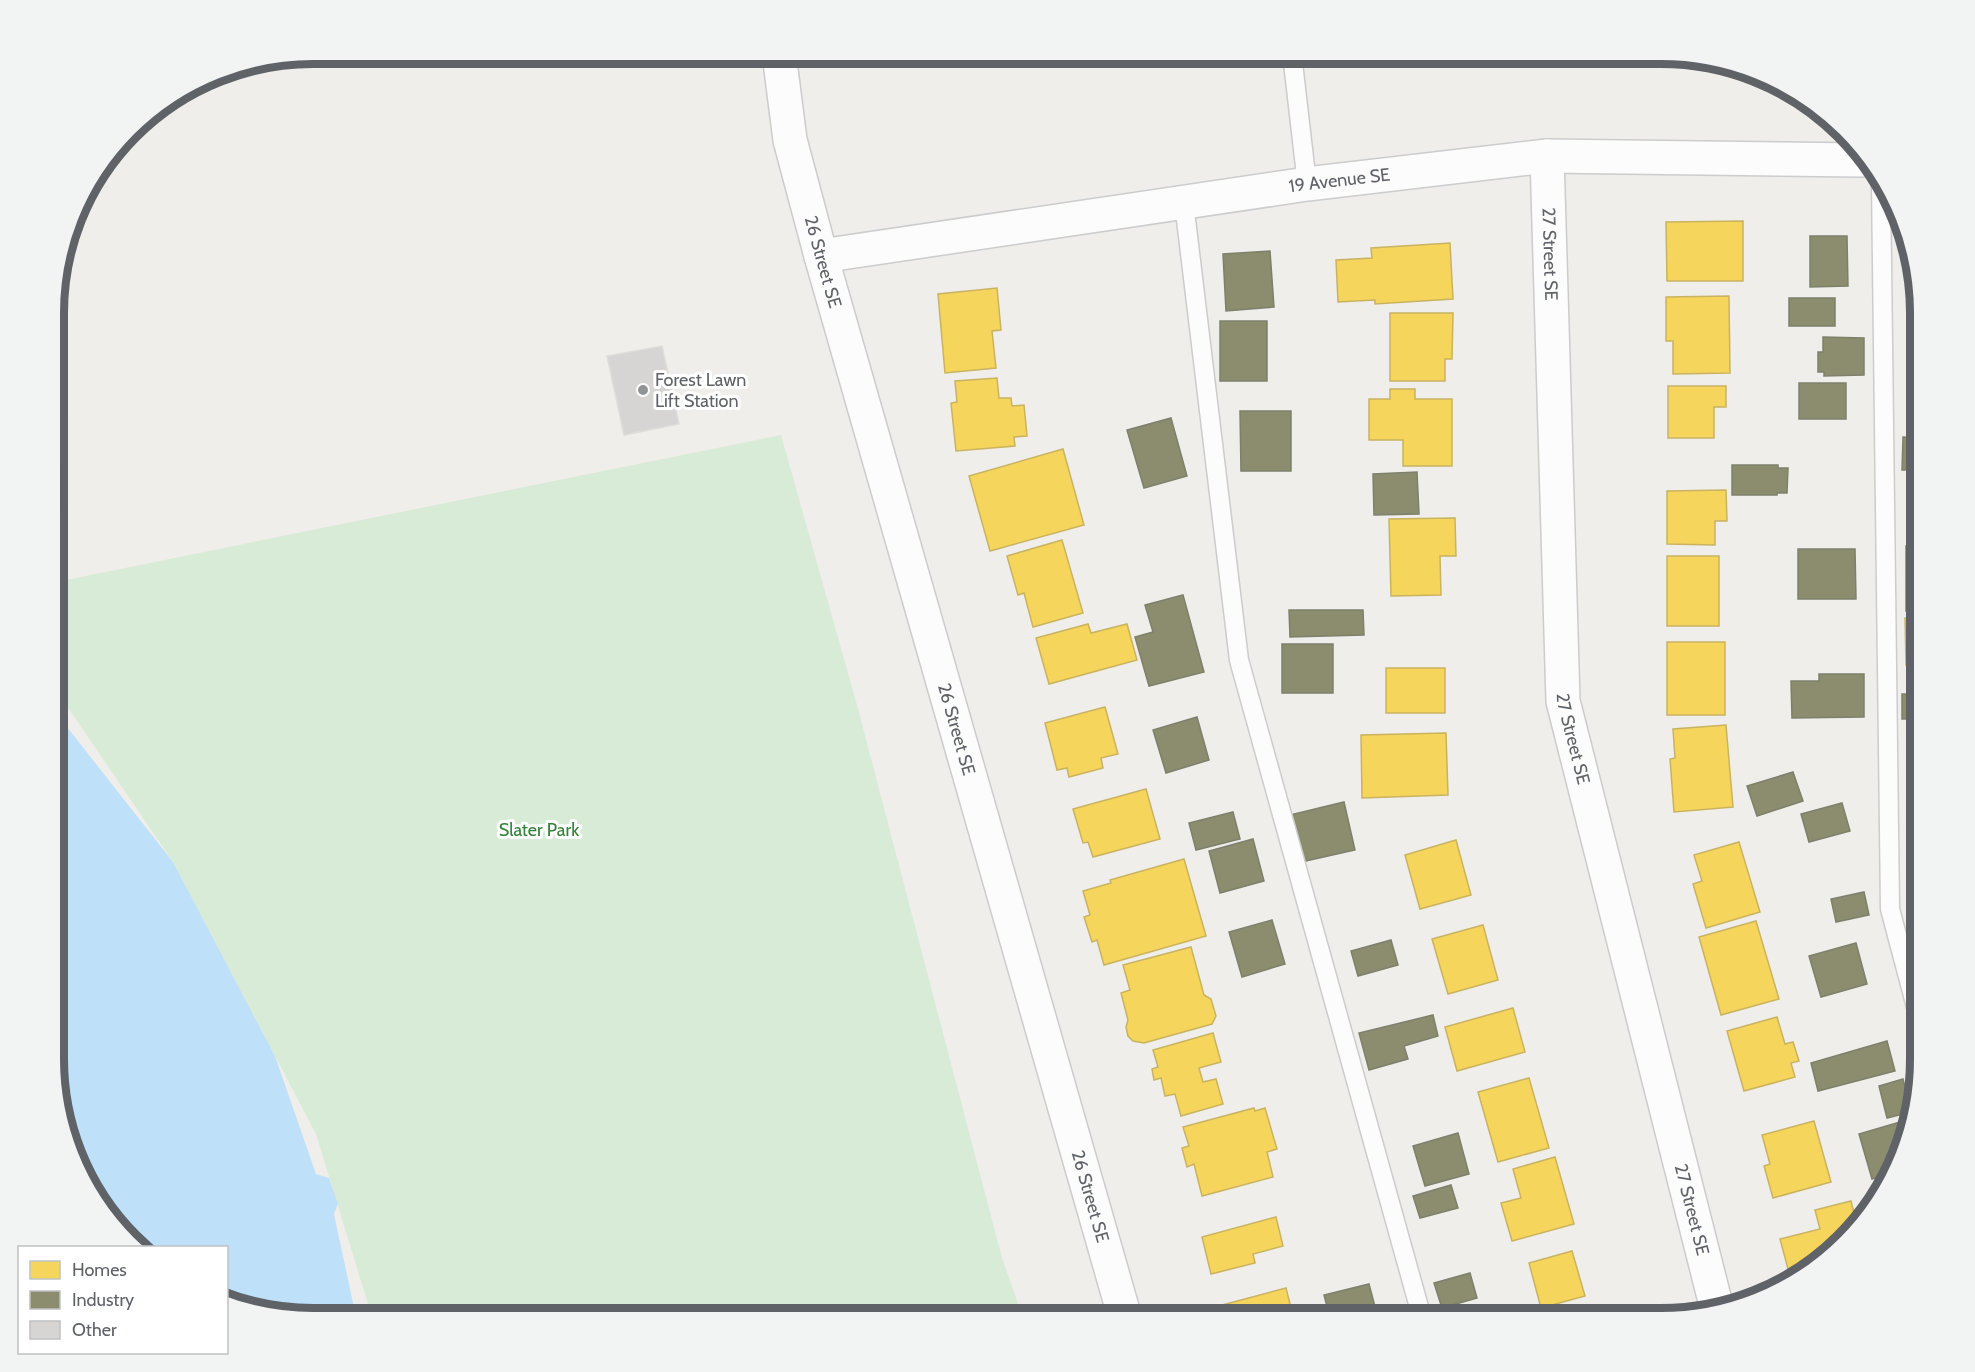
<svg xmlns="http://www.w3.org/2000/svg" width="1975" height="1372" font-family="Cabin,sans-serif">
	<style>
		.green { fill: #d8ebd6 }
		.water { fill: #bfe0f9 }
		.homes { fill: #f6d55c; stroke: #c9b360; stroke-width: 1.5 }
		.industry { fill: #8c8c6e; stroke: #7e806c; stroke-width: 1.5 }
		.building { fill: #d6d5d3; stroke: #deddd9; stroke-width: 1.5 }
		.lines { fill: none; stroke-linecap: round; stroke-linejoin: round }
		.service-casing { stroke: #cbcccc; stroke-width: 21 }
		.minor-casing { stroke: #cbcccc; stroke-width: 36 }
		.tertiary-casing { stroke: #cbcccc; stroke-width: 36 }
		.service { stroke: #fdfcfc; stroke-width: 18 }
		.minor { stroke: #fdfcfc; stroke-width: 33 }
		.tertiary { stroke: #fdfcfc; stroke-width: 33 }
		.poi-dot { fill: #919496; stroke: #fff; stroke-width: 2 }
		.labels { text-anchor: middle; stroke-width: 6; stroke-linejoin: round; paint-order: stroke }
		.street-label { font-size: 18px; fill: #5f6368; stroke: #fff }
		.poi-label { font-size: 18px; fill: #5f6368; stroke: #fff; text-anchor: start }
		.park-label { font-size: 18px; fill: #348238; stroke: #fff }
		.rim { fill: none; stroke: #5f6368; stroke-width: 8 }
	</style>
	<rect width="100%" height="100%" fill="#efeeea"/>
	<polygon class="green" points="781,435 857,705 1002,1258 1023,1318 372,1317 316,1134 173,862 56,690 56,582"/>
	<polygon class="water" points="56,713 173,862 275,1056 316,1174 329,1178 338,1204 334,1214 356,1317 296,1317 229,1304 227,1303 226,1248 141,1247 89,1188 56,1092"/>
	<g class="homes">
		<polygon points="1743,221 1743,281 1667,281 1666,222"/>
		<polygon points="1450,243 1453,299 1375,304 1375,300 1338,302 1336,260 1372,258 1371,248"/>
		<polygon points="997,288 1001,330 992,331 996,368 945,373 938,294"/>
		<polygon points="1729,296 1730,373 1673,374 1673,341 1666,341 1666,297"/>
		<polygon points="1390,313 1453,313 1452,359 1445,359 1445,381 1390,381"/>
		<polygon points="997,378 999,398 1011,398 1012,406 1024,405 1027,436 1014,437 1015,446 956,451 951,403 957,402 955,381"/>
		<polygon points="1668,386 1726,386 1726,407 1714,407 1714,438 1668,438"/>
		<polygon points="1390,389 1415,389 1415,399 1452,399 1452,466 1403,466 1403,440 1369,440 1369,399 1390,399"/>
		<polygon points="1063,449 1084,525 990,551 969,476"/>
		<polygon points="1726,490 1727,521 1715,521 1715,545 1667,544 1667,491"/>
		<polygon points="1455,518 1456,556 1440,556 1441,595 1391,596 1389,519"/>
		<polygon points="1062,540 1083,613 1033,627 1024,593 1018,595 1007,556"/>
		<rect x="1667" y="556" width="52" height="70"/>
		<polygon points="1905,618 1920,618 1920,665 1906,665"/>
		<polygon points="1088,624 1091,633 1127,624 1137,660 1049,684 1036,638"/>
		<rect x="1667" y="642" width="58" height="73"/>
		<rect x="1386" y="668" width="59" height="45"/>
		<polygon points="1105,707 1118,754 1101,758 1103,768 1069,777 1067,768 1057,770 1045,723"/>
		<polygon points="1726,725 1733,807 1674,812 1670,759 1675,758 1673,729"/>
		<polygon points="1446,733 1448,795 1362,798 1361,735"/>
		<polygon points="1146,789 1160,839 1093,857 1088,842 1083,843 1073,809"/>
		<polygon points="1456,840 1471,895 1420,909 1405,855"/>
		<polygon points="1739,842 1760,912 1706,928 1693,884 1702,881 1694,855"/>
		<polygon points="1184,859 1206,936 1104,965 1097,940 1092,942 1084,917 1090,915 1083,891 1111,883 1110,880"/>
		<polygon points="1756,921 1779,999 1721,1015 1699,937"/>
		<polygon points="1483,925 1498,980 1448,994 1432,939"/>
		<polygon points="1191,947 1204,995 1211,999 1216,1016 1212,1024 1144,1043 1133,1041 1128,1036 1126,1027 1128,1020 1121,993 1130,990 1123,965"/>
		<polygon points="1513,1008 1525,1052 1457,1071 1445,1027"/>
		<polygon points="1777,1017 1785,1044 1793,1042 1799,1061 1791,1063 1795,1077 1744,1091 1727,1031"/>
		<polygon points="1213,1033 1221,1062 1199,1068 1203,1082 1216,1079 1223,1104 1181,1116 1175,1094 1165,1096 1161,1078 1154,1080 1152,1069 1158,1067 1153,1050"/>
		<polygon points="1529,1078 1549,1148 1498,1162 1478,1092"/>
		<polygon points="1254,1108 1255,1111 1265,1108 1277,1149 1267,1152 1273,1177 1202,1196 1194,1164 1187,1167 1182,1148 1189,1146 1183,1127"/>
		<polygon points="1814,1121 1831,1182 1773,1198 1764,1166 1770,1164 1762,1135"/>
		<polygon points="1555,1157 1574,1224 1512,1241 1501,1203 1521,1198 1513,1169"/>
		<polygon points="1851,1201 1857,1225 1791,1280 1780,1239 1820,1229 1815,1210"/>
		<polygon points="1276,1217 1283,1246 1253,1254 1255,1263 1211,1274 1202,1237"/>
		<polygon points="1572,1251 1585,1296 1541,1308 1529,1263"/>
		<polygon points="1286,1288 1291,1308 1279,1311 1281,1318 1226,1318 1222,1305"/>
	</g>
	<g class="industry">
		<polygon points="1810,236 1847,236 1848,286 1810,287"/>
		<polygon points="1908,249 1919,292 1907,291"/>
		<polygon points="1270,251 1274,307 1226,311 1223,254"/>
		<rect x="1789" y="298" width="46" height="28"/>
		<rect x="1220" y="321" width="47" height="60"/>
		<polygon points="1823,337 1864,338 1864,375 1824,376 1824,372 1818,372 1818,352 1823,352"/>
		<polygon points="1908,364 1920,364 1920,409 1907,408"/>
		<rect x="1799" y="383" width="47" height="36"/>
		<polygon points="1240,411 1291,411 1291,471 1241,471"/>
		<polygon points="1171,418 1187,476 1144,488 1127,430"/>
		<polygon points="1903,437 1919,438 1919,470 1902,470"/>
		<polygon points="1732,465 1778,465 1778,468 1788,468 1787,493 1777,493 1777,495 1732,495"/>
		<polygon points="1417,472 1419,514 1374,515 1373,474"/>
		<rect x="1906" y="546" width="14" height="65"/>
		<polygon points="1798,549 1855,549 1856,599 1798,599"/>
		<polygon points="1183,595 1204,672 1149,686 1135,637 1153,632 1145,605"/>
		<polygon points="1289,610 1363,610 1364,635 1290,637"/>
		<rect x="1282" y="644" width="51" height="49"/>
		<polygon points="1819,674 1864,674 1864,717 1792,718 1791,681 1819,681"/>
		<rect x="1902" y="694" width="18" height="25"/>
		<polygon points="1197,717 1209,760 1166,773 1153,730"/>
		<polygon points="1793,772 1803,801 1757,816 1747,786"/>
		<polygon points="1344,802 1355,850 1301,862 1290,815"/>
		<polygon points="1842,803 1850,831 1809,842 1801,814"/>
		<polygon points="1233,812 1240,839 1196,850 1189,823"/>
		<polygon points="1253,839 1264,881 1220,893 1209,851"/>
		<polygon points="1864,892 1869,915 1836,922 1831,899"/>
		<polygon points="1920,907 1920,962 1919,962 1909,919 1914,917 1912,909"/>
		<polygon points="1272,920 1285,964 1242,977 1229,932"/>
		<polygon points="1391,940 1398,965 1358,976 1351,951"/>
		<polygon points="1856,943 1867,984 1821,997 1809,956"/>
		<polygon points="1433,1015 1438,1036 1404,1046 1408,1059 1369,1070 1359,1033"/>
		<polygon points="1887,1041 1895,1071 1818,1091 1811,1063"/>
		<polygon points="1903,1079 1911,1112 1887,1118 1879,1086"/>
		<polygon points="1907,1120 1910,1129 1907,1143 1891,1173 1872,1179 1859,1134"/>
		<polygon points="1458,1133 1469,1174 1425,1186 1413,1146"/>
		<polygon points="1887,1179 1879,1195 1876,1182"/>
		<polygon points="1451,1185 1458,1208 1420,1218 1413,1196"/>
		<polygon points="1470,1273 1477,1298 1442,1308 1434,1283"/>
		<polygon points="1369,1284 1378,1318 1330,1318 1324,1295"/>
	</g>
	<polygon class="building" points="662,346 679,424 624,435 607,356"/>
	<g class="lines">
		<g class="service-casing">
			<g id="service">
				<polyline points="1292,54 1307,184"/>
				<polyline points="1881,182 1890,909 1920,1022"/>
				<polyline points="1184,203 1239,660 1422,1318"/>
			</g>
		</g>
		<g class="minor-casing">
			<g id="minor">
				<path id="s1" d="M1547,156L1563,701L1716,1305"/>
				<path id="s2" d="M821,256L1307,184L1547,156L1862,160"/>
			</g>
		</g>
		<g class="tertiary-casing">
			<g id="tertiary">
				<path id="s3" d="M779,54L790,140L821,256L1125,1318"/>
			</g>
		</g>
		<use href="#service" class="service"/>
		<use href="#minor" class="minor"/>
		<use href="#tertiary" class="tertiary"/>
	</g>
	<circle class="poi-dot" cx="643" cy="390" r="6"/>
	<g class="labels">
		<g class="street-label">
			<text dy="6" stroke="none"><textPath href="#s2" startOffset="524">19 Avenue SE</textPath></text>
			<text dy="6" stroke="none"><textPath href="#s1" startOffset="98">27 Street SE</textPath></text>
			<text dy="6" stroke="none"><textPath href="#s3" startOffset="213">26 Street SE</textPath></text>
			<text dy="6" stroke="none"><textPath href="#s3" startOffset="699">26 Street SE</textPath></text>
			<text dy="6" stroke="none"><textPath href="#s1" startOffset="584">27 Street SE</textPath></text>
			<text dy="6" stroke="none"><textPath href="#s3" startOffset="1185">26 Street SE</textPath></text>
			<text dy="6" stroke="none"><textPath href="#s1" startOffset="1070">27 Street SE</textPath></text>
		</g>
		<g class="poi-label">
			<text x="655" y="386">Forest Lawn<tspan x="655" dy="21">Lift Station</tspan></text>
		</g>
		<g class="park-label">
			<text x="539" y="836">Slater Park</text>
		</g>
	</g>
	<path d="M0 0H1975V1372H0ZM313 64H1661A249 249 0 0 1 1910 313V1059A249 249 0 0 1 1661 1308H313A249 249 0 0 1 64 1059V313A249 249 0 0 1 313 64Z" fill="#f2f3f3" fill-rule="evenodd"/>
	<path class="rim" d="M313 64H1661A249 249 0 0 1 1910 313V1059A249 249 0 0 1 1661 1308H313A249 249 0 0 1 64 1059V313A249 249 0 0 1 313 64Z"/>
	<rect x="18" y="1246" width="210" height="108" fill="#ffffff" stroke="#bfc1c3" stroke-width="1.5"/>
	<rect x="30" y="1261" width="30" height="18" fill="#f6d55c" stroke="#bfc1c3" stroke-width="1.5"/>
	<text x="72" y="1276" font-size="18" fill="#5f6368">Homes</text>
	<rect x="30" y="1291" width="30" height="18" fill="#8c8c6e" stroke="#bfc1c3" stroke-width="1.5"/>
	<text x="72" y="1306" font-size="18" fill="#5f6368">Industry</text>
	<rect x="30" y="1321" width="30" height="18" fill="#d6d5d3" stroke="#bfc1c3" stroke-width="1.5"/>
	<text x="72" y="1336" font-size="18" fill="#5f6368">Other</text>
</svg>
